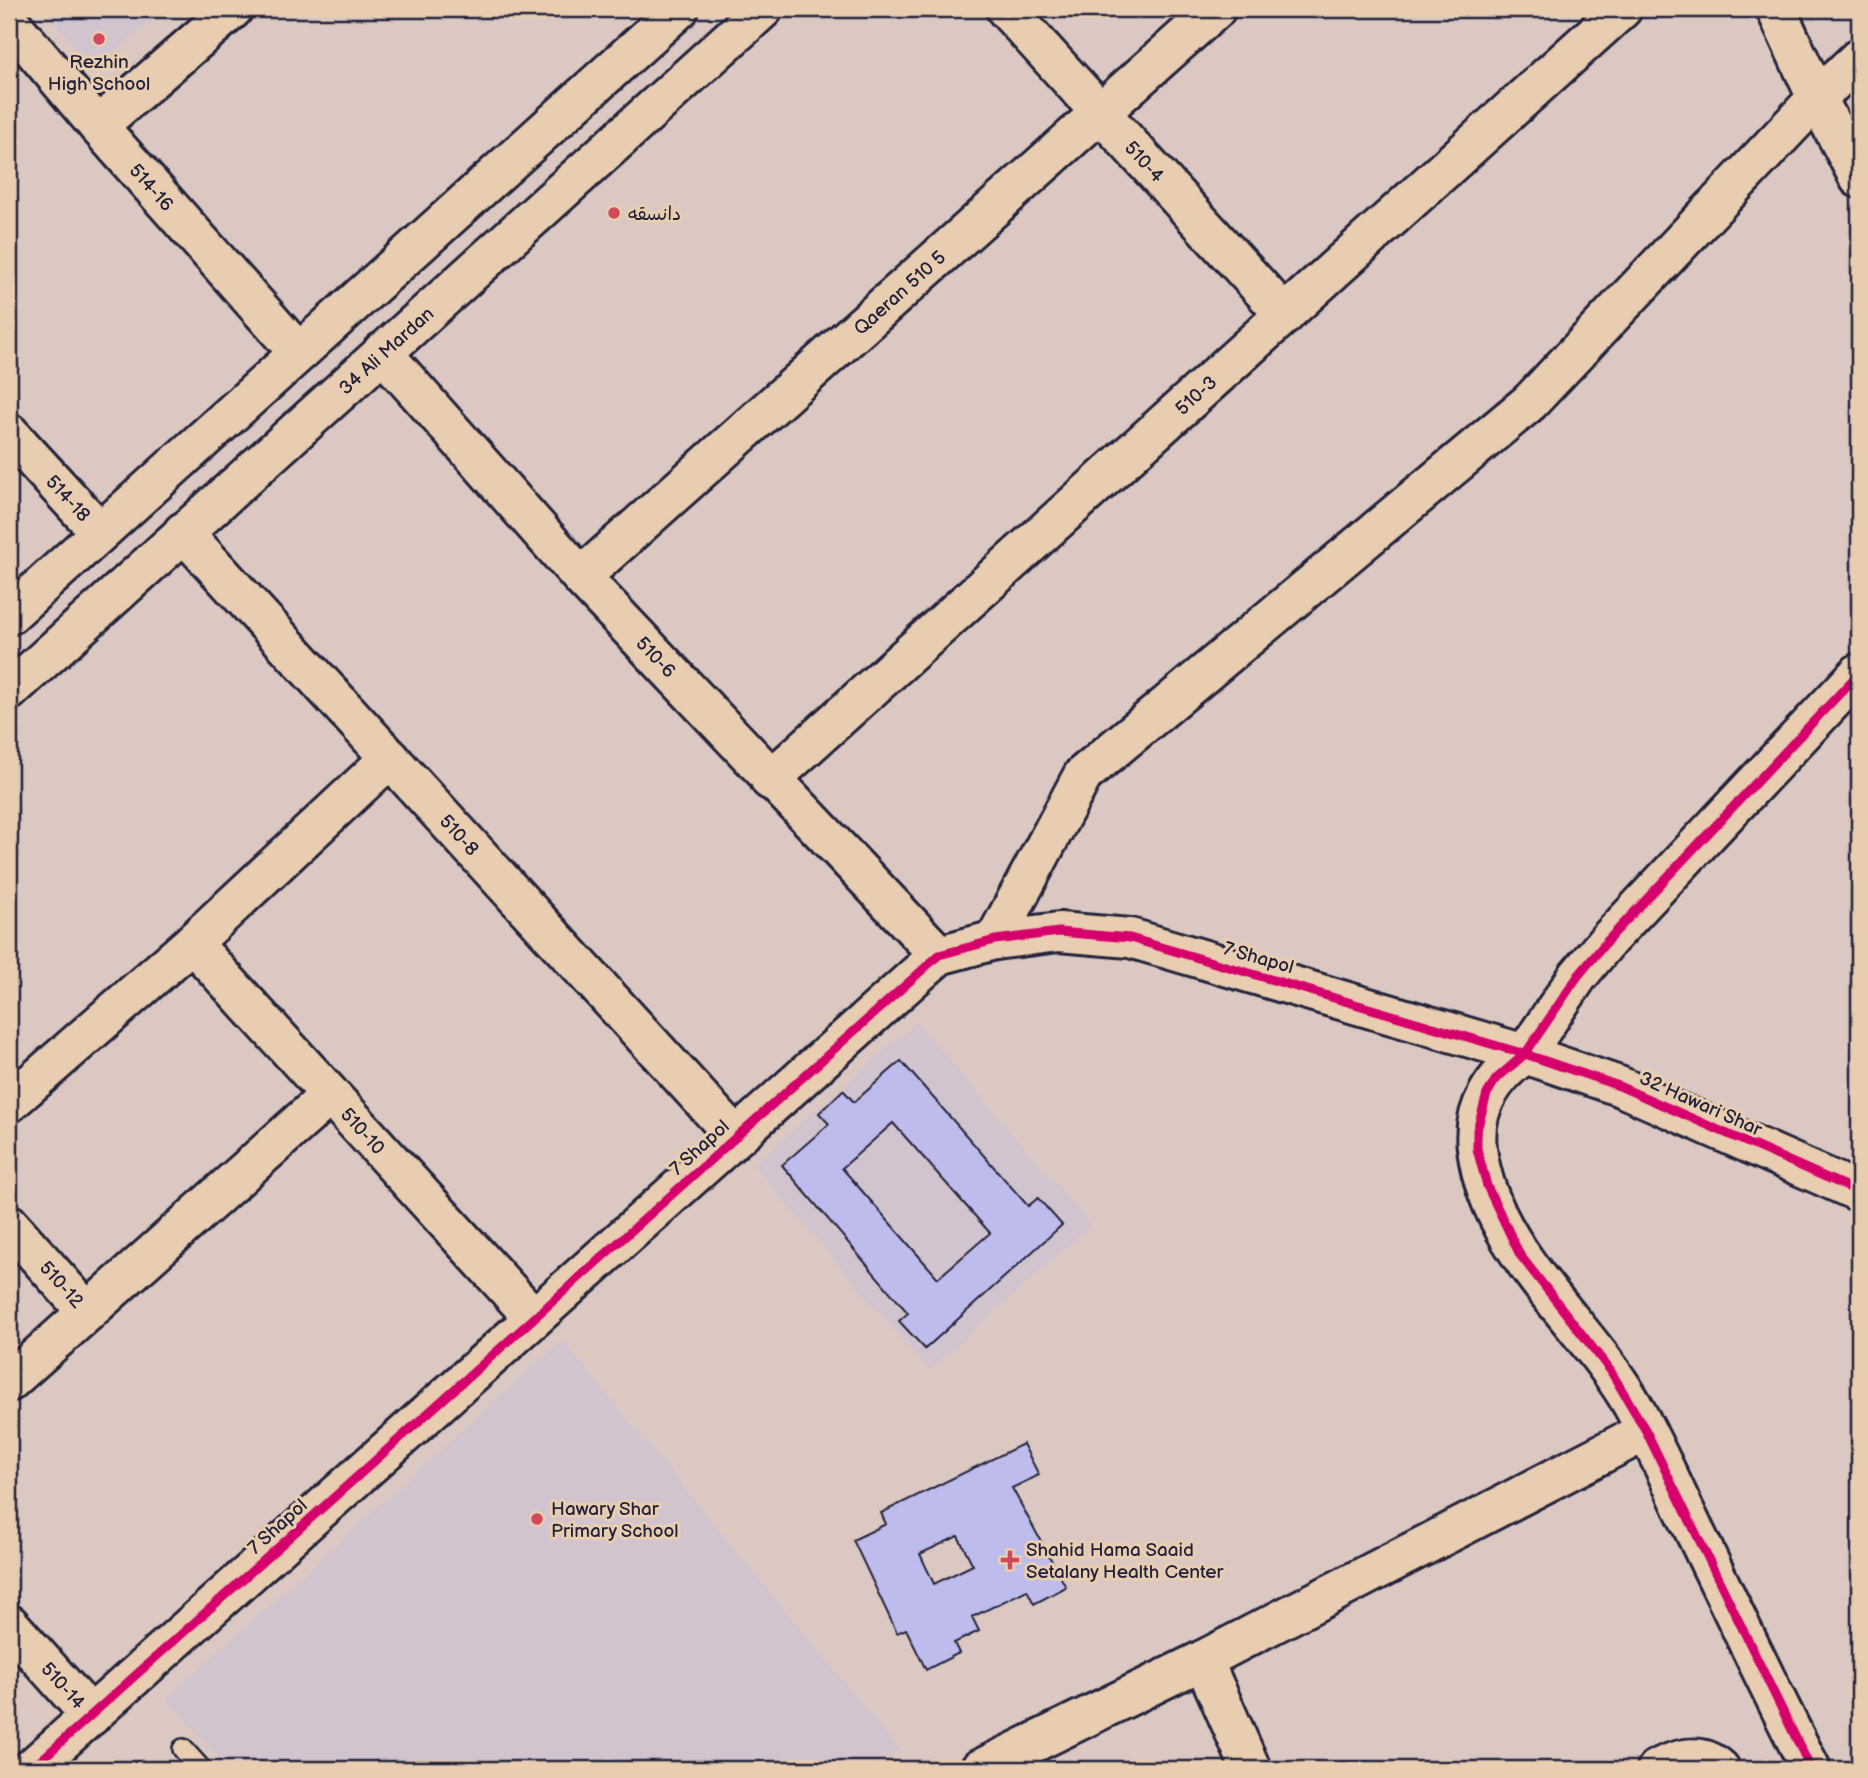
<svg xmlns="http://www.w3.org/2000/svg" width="1868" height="1778" font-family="'Balsamiq Sans','Playpen Sans Arabic',sans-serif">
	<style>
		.built { fill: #d2c4cf }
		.building { fill: #bdbced; stroke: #22223b; stroke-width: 2; fill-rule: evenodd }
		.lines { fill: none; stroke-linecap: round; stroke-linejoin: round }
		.service-casing { stroke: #22223b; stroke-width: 24 }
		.minor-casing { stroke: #22223b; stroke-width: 44 }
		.tertiary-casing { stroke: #22223b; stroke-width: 44 }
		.secondary-casing { stroke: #22223b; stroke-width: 44 }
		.service { stroke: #e8cdb0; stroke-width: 19 }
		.minor { stroke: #e8cdb0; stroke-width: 38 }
		.tertiary { stroke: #e8cdb0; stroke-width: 38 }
		.secondary { stroke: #e8cdb0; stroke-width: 38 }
		.cycleway-casing { stroke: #e8cdb0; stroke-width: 13 }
		.cycleway { stroke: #d6006c; stroke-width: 9 }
		.poi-dot { fill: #d1495b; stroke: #e8cdb0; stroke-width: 2.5 }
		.labels { text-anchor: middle; stroke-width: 6; stroke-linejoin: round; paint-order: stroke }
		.poi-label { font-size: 19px; fill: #22223b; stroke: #e8cdb0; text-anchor: start }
		.street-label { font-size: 19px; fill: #22223b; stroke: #e8cdb0 }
	</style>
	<rect width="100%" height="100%" fill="#dbc8c2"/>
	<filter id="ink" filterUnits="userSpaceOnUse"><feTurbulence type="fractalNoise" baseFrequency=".0143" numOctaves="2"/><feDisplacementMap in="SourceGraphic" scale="14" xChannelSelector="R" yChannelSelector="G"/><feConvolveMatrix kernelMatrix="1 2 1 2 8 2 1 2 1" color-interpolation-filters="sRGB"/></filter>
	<g filter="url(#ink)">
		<g class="built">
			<polygon points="44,9 165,9 93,70"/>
			<polygon points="917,1022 1091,1225 929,1371 753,1165"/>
			<polygon points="562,1340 900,1750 862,1769 229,1769 166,1698"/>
		</g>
		<g class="building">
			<path d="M901,1061L1028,1206L1038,1198L1062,1225L925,1349L899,1321L908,1313L782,1165L829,1124L819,1113L843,1090L854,1102ZM893,1123L990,1233L938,1278L842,1168Z"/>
			<path d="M1023,1444L1039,1475L1012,1488L1066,1587L1034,1604L1027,1590L972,1617L979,1631L954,1643L959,1653L926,1670L906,1629L897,1633L853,1540L886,1524L881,1513ZM958,1536L973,1565L934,1584L920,1554Z"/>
		</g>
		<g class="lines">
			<g class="service-casing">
				<polyline id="service" points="183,1749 201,1769"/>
			</g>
			<g class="minor-casing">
				<g id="minor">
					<path id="s1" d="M1006,9L1285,315"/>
					<polyline points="1776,9 1817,98 1859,178"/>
					<path id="s2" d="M9,21L98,126L298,352"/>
					<polyline points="98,126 233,9"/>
					<path id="s3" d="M382,352L581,577L939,955"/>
					<path id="s4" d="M9,433L100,532"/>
					<path id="s5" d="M183,532L736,1137"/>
					<path id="s6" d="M581,577L1216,9"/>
					<path id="s7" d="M770,780L1622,9"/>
					<polyline points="995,940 1083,775 1530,402 1817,98 1859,58"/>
					<path id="s8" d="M192,943L534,1318"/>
					<polyline points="1525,1054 1578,976 1608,940 1859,673"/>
					<polyline points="9,1103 192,943 390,758"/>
					<path id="s9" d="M9,1224L87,1312"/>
					<polyline points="9,1382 330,1095"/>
					<path id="s10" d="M9,1624L91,1716"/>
					<polyline points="1203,1660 1251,1769"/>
					<polyline points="980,1769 1203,1660 1646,1431"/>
					<path d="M1657,1769C1677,1759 1701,1751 1720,1769"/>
				</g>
			</g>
			<g class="tertiary-casing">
				<g id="tertiary">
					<path d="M1525,1054C1494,1076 1472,1108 1477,1148C1489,1249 1579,1316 1629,1399C1652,1438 1670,1481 1690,1522C1730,1604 1769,1688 1811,1769"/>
					<polyline points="31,1769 939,955 995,940 1059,932 1130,938 1525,1054 1619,1086 1859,1192"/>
				</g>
			</g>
			<g class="secondary-casing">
				<g id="secondary">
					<polyline points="9,615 679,9"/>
					<path id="s11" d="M9,691L763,9"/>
				</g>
			</g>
			<use href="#service" class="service"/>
			<use href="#minor" class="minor"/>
			<use href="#tertiary" class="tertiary"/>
			<use href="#secondary" class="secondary"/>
			<g class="cycleway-casing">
				<g id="cycleway">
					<polyline points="31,1769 939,955 995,940 1059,932 1130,938 1525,1054 1619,1086 1859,1192"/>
					<polyline points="1811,1769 1646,1431 1610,1370 1520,1255 1487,1186 1477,1149 1477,1130 1487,1094 1496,1079 1525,1054 1578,976 1608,940 1859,673"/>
				</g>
			</g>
			<use href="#cycleway" class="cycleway"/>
		</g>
	</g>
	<g class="poi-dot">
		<circle cx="99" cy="39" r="7"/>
		<circle cx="614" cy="213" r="7"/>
		<circle cx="537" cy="1519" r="7"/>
		<path d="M1006.5 1549.5h7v7h7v7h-7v7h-7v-7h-7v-7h7z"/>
	</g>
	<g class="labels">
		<g class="poi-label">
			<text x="99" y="68" text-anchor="middle">Rezhin<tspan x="99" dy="22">High School</tspan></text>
			<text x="628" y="220">دانسقه</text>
			<text x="551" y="1515">Hawary Shar<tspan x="551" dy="22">Primary School</tspan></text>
			<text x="1026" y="1556">Shahid Hama Saaid<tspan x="1026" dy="22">Setalany Health Center</tspan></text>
		</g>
		<g class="street-label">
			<text dy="7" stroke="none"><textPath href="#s1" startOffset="206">510-4</textPath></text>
			<text dy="7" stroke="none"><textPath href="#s2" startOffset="219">514-16</textPath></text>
			<text dy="7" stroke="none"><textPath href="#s6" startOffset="427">Qaeran 510 5</textPath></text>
			<text dy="7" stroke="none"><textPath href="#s11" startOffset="508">34 Ali Mardan</textPath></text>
			<text dy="7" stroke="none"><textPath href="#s7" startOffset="574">510-3</textPath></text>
			<text dy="7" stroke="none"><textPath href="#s4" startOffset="88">514-18</textPath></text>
			<text dy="7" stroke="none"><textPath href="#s3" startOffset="410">510-6</textPath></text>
			<text dy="7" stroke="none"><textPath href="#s5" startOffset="410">510-8</textPath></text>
			<text transform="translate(1259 957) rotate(16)" y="7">7 Shapol</text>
			<text transform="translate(1701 1103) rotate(24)" y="7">32 Hawari Shar</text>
			<text dy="7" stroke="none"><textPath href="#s8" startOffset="254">510-10</textPath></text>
			<text transform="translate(699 1147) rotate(-42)" y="7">7 Shapol</text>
			<text dy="7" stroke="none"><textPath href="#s9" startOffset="80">510-12</textPath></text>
			<text transform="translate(277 1526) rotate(-42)" y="7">7 Shapol</text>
			<text dy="7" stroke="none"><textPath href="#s10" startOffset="82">510-14</textPath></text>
		</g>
	</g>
	<rect width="1868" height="1778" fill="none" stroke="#e8cdb0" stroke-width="35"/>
	<rect x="18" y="18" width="1833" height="1743" fill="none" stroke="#22223b" stroke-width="2.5" filter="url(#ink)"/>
</svg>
